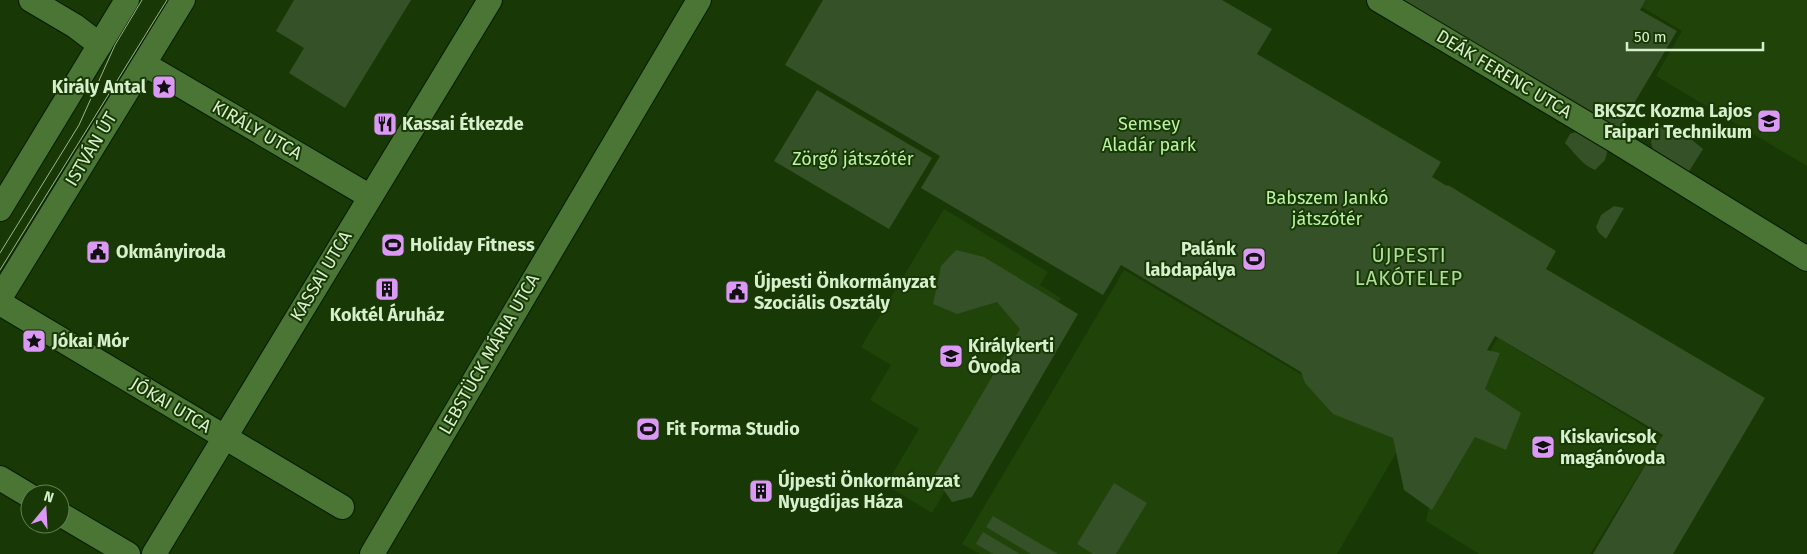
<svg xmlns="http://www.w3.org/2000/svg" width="1807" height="554" font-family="'Fira Sans',sans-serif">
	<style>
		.built { fill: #204309 }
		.green { fill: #345127 }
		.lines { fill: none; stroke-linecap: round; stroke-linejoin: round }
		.minor-casing { stroke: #071d00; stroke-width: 26 }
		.minor { stroke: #4a7534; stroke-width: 24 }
		.tram { stroke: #9bb68e; stroke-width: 1 }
		.labels { text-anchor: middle; stroke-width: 4; stroke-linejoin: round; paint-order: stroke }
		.street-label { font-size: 18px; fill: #d6efcc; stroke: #183805 }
		.poi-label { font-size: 18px; font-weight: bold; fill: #d6efcc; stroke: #183805; text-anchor: start }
		.park-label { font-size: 18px; fill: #bbf2a3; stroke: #183805 }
		.quarter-label { font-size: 20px; letter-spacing: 1px; fill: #aede98; stroke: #183805 }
	</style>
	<rect width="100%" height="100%" fill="#183805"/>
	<g class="built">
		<polygon points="1647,0 1807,0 1807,166 1656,76 1682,31 1642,7"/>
		<polygon points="944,209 1048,272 1040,285 1061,298 932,513 886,485 919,429 870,400 891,365 861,347"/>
		<polygon points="1124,270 1406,436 1337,554 980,554 962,544"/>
		<polygon points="1498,338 1662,437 1590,554 1479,554 1426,521 1432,494 1425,457"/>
	</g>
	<g class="green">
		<polygon points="294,0 411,0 345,108 289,73 304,48 276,31"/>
		<polygon points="823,0 1222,0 1272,29 1257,54 1441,162 1432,177 1447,186 1448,185 1556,251 1546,269 1765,398 1673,554 1593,554 1663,435 1495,336 1487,350 1500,353 1485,389 1521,413 1506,450 1475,437 1432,510 1404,490 1393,438 1333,414 1305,383 1301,372 1121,265 1103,295 921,188 940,156 785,65"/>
		<polygon points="1400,0 1646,0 1640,10 1677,31 1617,132"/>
		<polygon points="817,90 932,158 889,229 774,161"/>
		<polygon points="1664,126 1687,136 1703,149 1688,173 1653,153 1651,141 1657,129"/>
		<path d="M1578,131L1608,149L1605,160L1595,170C1582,165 1575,153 1565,143L1570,134Z"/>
		<polygon points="1614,206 1624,208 1606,239 1599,233 1596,227 1601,215"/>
		<polygon points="956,250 984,257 1078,314 972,497 952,502 934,476 1020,329 997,302 957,314 933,304 941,266"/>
		<polygon points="1114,483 1147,503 1116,554 1093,554 1077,544"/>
		<polygon points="993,516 1058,554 1031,554 986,527"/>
		<polygon points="983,532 1020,554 993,554 976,544"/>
	</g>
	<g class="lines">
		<g class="minor-casing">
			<g id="minor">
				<polyline points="31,0 75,26 100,45"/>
				<polyline points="1379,0 1614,140 1807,259"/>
				<polyline points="144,64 369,196"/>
				<polyline points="0,209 127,0"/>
				<polyline points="0,298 183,0"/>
				<polyline points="0,303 342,507"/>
				<polyline points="0,478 30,496"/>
				<polyline points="60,514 128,554"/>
				<polyline points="154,554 490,0"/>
				<polyline points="372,554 699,0"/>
			</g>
		</g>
		<use href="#minor" class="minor"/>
		<g class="tram">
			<polyline points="0,253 79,125 115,45 142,0"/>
			<polyline points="0,270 167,0"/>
		</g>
	</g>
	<defs>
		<g id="sight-square" transform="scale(1.25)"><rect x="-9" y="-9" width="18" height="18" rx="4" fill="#db99f5" stroke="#183805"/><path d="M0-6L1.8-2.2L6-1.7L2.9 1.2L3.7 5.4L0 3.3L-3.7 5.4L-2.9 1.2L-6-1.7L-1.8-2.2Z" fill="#111"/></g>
		<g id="school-square" transform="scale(1.25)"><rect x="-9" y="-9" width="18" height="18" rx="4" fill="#db99f5" stroke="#183805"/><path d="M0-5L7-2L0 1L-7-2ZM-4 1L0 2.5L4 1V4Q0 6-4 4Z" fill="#111"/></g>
		<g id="restaurant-square" transform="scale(1.25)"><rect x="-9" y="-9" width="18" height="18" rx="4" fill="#db99f5" stroke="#183805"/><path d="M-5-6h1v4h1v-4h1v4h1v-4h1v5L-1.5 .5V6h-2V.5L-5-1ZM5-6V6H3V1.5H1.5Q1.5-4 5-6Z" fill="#111"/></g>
		<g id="stadium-square" transform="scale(1.25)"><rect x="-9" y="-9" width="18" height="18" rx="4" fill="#db99f5" stroke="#183805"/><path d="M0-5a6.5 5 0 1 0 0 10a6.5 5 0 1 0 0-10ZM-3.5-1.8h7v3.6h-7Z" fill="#111"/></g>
		<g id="civic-square" transform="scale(1.25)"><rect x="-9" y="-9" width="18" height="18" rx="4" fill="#db99f5" stroke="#183805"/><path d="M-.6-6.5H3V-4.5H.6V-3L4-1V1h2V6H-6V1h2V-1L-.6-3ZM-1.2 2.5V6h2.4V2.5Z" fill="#111"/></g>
		<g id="building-square" transform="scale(1.25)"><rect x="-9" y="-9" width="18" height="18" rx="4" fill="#db99f5" stroke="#183805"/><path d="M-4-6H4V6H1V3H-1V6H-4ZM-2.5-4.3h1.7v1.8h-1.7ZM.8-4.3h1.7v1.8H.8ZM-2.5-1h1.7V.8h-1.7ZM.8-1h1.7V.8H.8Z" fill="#111"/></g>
	</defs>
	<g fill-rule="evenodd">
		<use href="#sight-square" x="164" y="87"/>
		<use href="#school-square" x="1769" y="121"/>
		<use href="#restaurant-square" x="385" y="124"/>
		<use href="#stadium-square" x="393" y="245"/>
		<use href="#civic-square" x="98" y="252"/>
		<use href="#stadium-square" x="1254" y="259"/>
		<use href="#building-square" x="387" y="289"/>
		<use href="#civic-square" x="737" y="292"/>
		<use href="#sight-square" x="34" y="341"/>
		<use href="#school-square" x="951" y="356"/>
		<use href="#stadium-square" x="648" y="429"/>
		<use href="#school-square" x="1543" y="447"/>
		<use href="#building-square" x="761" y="491"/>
	</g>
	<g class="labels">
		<g class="street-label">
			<text transform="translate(1504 74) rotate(31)" y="6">DEÁK FERENC UTCA</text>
			<text transform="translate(257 130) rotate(30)" y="6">KIRÁLY UTCA</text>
			<text transform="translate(91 149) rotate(-59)" y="6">ISTVÁN ÚT</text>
			<text transform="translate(321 276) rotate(-59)" y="6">KASSAI UTCA</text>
			<text transform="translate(489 354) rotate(-60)" y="6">LEBSTÜCK MÁRIA UTCA</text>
			<text transform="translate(171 405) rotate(31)" y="6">JÓKAI UTCA</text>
		</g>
		<g class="poi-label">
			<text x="146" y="93" text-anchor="end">Király Antal</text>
			<text x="1752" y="117" text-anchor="end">BKSZC Kozma Lajos<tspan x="1752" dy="21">Faipari Technikum</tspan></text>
			<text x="402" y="130">Kassai Étkezde</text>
			<text x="410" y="251">Holiday Fitness</text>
			<text x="1236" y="255" text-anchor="end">Palánk<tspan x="1236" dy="21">labdapálya</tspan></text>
			<text x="116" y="258">Okmányiroda</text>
			<text x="754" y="288">Újpesti Önkormányzat<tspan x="754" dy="21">Szociális Osztály</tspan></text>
			<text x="387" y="321" text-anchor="middle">Koktél Áruház</text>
			<text x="52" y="347">Jókai Mór</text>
			<text x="968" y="352">Királykerti<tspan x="968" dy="21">Óvoda</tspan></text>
			<text x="666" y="435">Fit Forma Studio</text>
			<text x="1560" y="443">Kiskavicsok<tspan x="1560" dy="21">magánóvoda</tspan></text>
			<text x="778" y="487">Újpesti Önkormányzat<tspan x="778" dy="21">Nyugdíjas Háza</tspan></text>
		</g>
		<g class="park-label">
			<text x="1149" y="130">Semsey<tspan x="1149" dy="21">Aladár park</tspan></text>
			<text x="853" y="165">Zörgő játszótér</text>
			<text x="1327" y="204">Babszem Jankó<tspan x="1327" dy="21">játszótér</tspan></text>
		</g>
		<g class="quarter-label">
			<text x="1409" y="262">ÚJPESTI<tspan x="1409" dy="23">LAKÓTELEP</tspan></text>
		</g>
	</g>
	<g transform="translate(45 509) rotate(18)"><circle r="24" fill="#183805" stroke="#648155"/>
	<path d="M0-4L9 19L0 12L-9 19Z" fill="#db99f5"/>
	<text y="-8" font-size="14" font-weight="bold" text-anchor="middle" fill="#d6efcc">N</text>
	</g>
	<path d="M1627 42v8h136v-8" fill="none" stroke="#d6efcc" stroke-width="2.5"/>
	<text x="1634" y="42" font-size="15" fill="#d6efcc" stroke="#183805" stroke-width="4" paint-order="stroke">50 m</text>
</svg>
